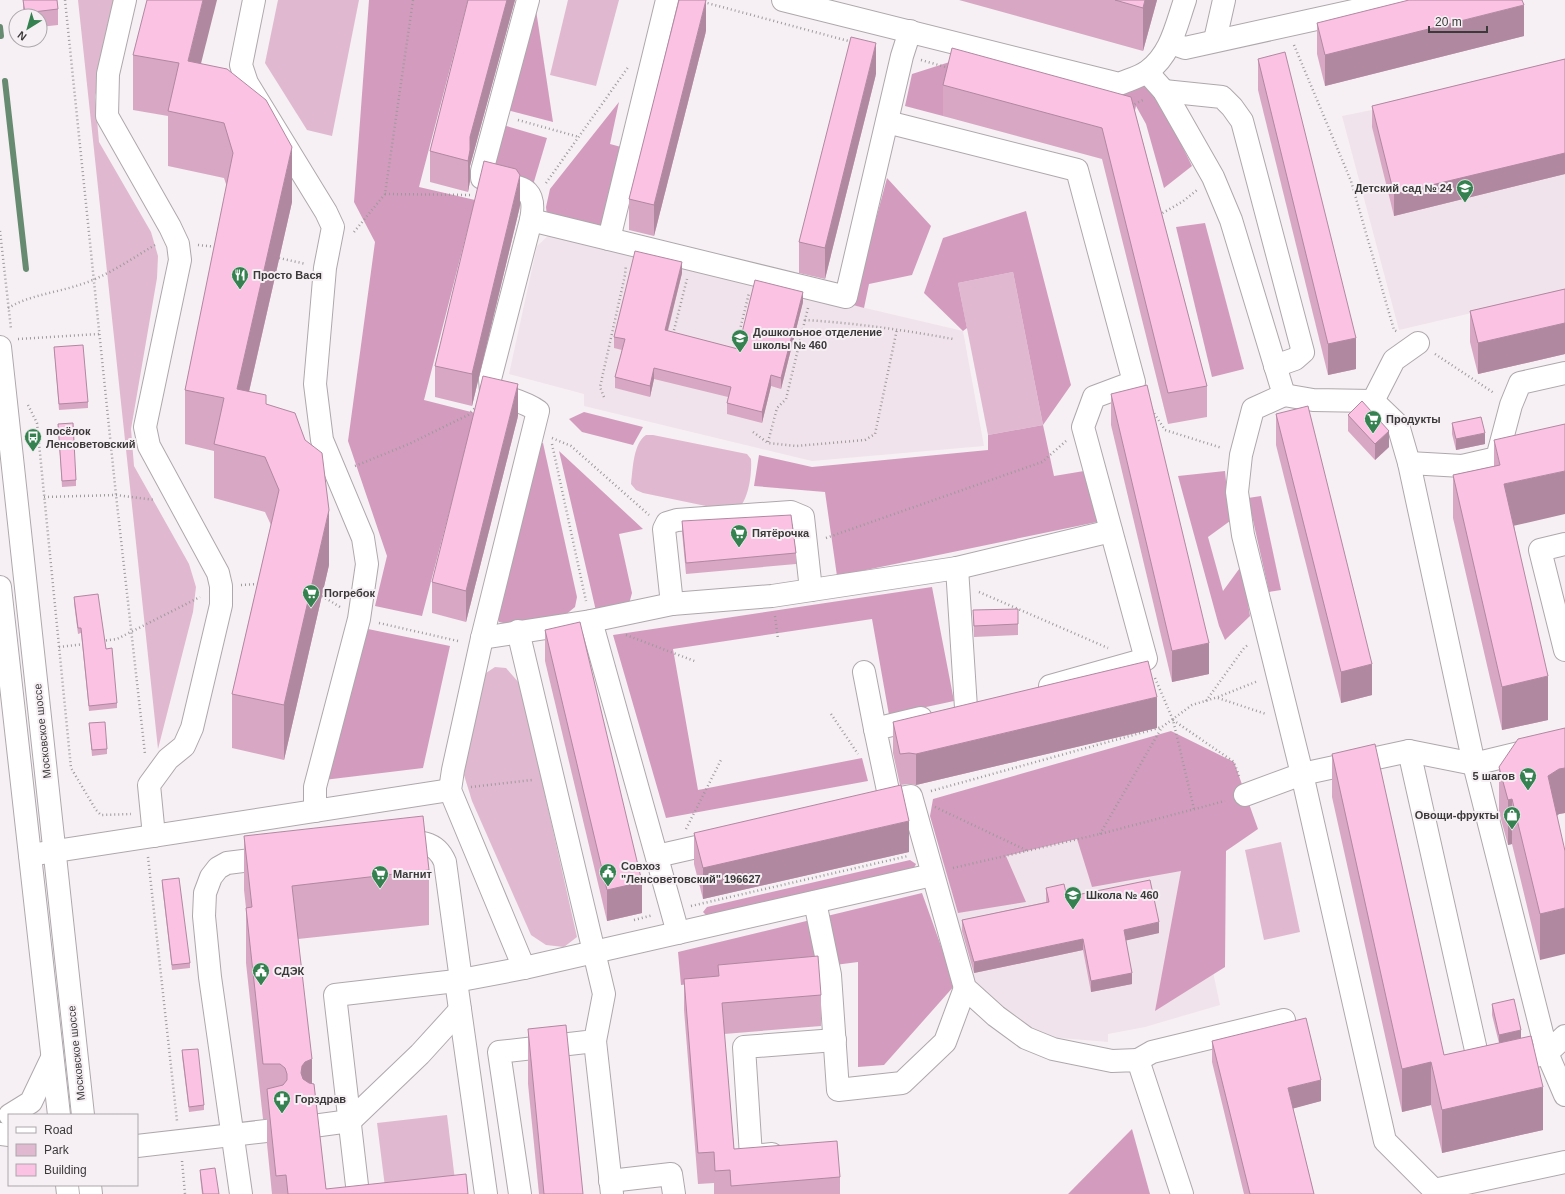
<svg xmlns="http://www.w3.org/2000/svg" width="1565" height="1194" font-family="Arial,sans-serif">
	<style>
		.built { fill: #f1e3eb }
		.green { fill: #e0b9d0 }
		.forest { fill: #d39cbe }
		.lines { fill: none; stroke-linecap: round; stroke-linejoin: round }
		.stream { stroke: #668b70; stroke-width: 6 }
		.minor-casing { stroke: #aea8ac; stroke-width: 24 }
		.highway-casing { stroke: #aea8ac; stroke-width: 24 }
		.path { stroke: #9e9a9c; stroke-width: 2.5; stroke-dasharray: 1 3; stroke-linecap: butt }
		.minor { stroke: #fff; stroke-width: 22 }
		.highway { stroke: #fff; stroke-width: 22 }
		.wall { fill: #d8a7c4 }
		.shaded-wall { fill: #b088a0 }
		.building { fill: #fbc2e4; stroke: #b088a0 }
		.labels { text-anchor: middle; stroke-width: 4; stroke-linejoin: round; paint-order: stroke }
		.poi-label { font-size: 11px; font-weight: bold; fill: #3b393a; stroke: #f6f0f4; text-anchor: start }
		.street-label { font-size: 11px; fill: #3b393a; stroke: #f6f0f4 }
	</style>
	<rect width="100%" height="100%" fill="#f6f0f4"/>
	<g class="built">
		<polygon points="1565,71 1565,291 1399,330 1342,116"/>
		<polygon points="550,234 963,331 984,446 812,461 584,406 584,394 509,374 537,246"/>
		<polygon points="1177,800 1220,1005 1145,1027 1108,1034 1108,1042 1048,1037 1000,1013 957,962 936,858"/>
	</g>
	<g class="green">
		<polygon points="78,0 117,0 95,97 99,142 151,232 158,256 157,278 131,429 134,466 189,564 196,587 193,612 158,749"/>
		<polygon points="278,0 359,0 332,136 307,130 265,63"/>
		<polygon points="568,0 619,0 596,86 550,75"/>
		<polygon points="1013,272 1043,425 988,435 958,283"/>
		<path d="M646,435H653L747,454L751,459C752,474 749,502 735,512L643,493L636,490L631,484C633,469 633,444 646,435Z"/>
		<polygon points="495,667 506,668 520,684 577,937 564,947 546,945 531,935 472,801 464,775 470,726 483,675"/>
		<polygon points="1281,842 1300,932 1264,940 1245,850"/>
		<polygon points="447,1115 455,1180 385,1187 377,1123"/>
	</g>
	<g class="forest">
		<polygon points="369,0 468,0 419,187 475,200 424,400 475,413 422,616 375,606 387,556 348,441 375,242 354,202"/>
		<polygon points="536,10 553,122 507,110"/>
		<polygon points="959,59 1150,81 1192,166 1164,188 1146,124 1136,106 1131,128 943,116 905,106 912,74"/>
		<polygon points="619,102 610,144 625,148 603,228 547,217 546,207 550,189"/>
		<polygon points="503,125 547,138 533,185 491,173"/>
		<polygon points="887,178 931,226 912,275 869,284 864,308 853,305"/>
		<polygon points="1026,211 1071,385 1043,425 1054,476 1084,471 1097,522 837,576 825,492 754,486 759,455 812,467 988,450 988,435 1043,425 1013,272 958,283 967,328 963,331 924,293 943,238"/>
		<polygon points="1205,223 1244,369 1212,377 1176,227"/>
		<polygon points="584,412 643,427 633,445 582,432 569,419"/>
		<polygon points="543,443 577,597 575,607 564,616 508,624 499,622 497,615 535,444"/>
		<polygon points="559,451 643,529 619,534 632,593 629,604 596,611"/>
		<polygon points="1225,471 1230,521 1208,537 1223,591 1242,565 1250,616 1225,640 1219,626 1178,476"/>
		<polygon points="1261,496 1281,590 1269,592 1248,498"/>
		<polygon points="932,587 954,701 889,715 872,619 673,649 698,790 862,758 868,781 666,818 613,635"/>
		<polygon points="368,629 450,646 423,768 324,780"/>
		<polygon points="1171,731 1234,762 1258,829 1226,851 1225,967 1155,1011 1181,871 1092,887 1077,839 1006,856 1026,902 958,913 930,816 933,799"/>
		<polygon points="910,860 916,864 913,870 709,918 703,912 707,907"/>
		<polygon points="922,893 955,985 884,1065 858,1067 858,962 681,985 678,952"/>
		<polygon points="1132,1129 1150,1194 1068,1194"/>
	</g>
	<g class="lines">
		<g class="stream">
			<polyline points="0,27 1,36"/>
			<polyline points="5,81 26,269"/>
		</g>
		<g class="minor-casing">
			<g id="minor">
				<polyline points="125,0 108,74 107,116 170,227 178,244 180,260 145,427 149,446 218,573 221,586 221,605 192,728 184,746 168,759 149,785 154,836"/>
				<polyline points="254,0 241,65 247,83 326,212 333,227 325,268 315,384 322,440 363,538 367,564 359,619 315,787 315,811"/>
				<path d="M783,0L1119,84C1128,80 1140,77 1148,71C1171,54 1176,26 1185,0"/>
				<polyline points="1215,40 1224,0"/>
				<polyline points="1171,43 1185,48 1403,0"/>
				<polyline points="1147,72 1164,91 1213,177 1231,220 1284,395 1253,409 1241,455 1237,492 1243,535 1302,774 1385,1141 1434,1190 1565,1162"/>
				<polyline points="1164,91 1222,97 1232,107 1242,121 1303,352 1295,359 1275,366"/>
				<polyline points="887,122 1077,170 1134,382 1094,397 1083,427 1146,659 1050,686"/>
				<polyline points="531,220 846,297 902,56 910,31"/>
				<polyline points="609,239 667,0"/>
				<polyline points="1284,395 1313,400 1373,401 1398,425 1409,463 1474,764 1547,1053 1565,1095"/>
				<polyline points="1373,401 1394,360 1418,343"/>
				<polyline points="1409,463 1462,466 1497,458 1511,405 1520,383 1565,373"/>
				<polyline points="1565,544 1540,550 1565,650"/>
				<polyline points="957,568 966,708"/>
				<polyline points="672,604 664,529 667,523 677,520 791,512 803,517 811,590"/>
				<polyline points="591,621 678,933"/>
				<polyline points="518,631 604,994 595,1041 499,1052 520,1194"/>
				<polyline points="482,638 591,621 672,604 772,596 957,568 1111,531"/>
				<polyline points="864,672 875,729"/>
				<polyline points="921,718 875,729 890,800 911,796 965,988 996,1016 1026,1038 1053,1049 1112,1061 1138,1060 1182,1194"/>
				<polyline points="1409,751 1480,1068 1488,1067"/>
				<polyline points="1245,795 1302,774 1409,751 1474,764 1565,742"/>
				<path d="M396,843C418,841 436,840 445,862L461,980"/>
				<polyline points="30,855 450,790"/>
				<polyline points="657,856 723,841"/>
				<polyline points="815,902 830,975 838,1090 902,1083 945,1042 965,988"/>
				<path d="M524,968L450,790L453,770L482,638L538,411C523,400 507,399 491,391L490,379L531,220C539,178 511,191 482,178V171L528,0"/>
				<polyline points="456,981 486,1194"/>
				<polyline points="595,1041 612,1194"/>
				<polyline points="1536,1056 1547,1053 1565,1036"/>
				<polyline points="1138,1060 1152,1052 1284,1020"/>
				<polyline points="10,1115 31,1102 52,1058"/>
				<polyline points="313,1126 350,1121 420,1054 460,1010"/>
				<polyline points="0,1134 9,1135"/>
				<polyline points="137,1146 275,1130"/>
				<polyline points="772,1154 751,1156 744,1047 835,1040"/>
				<polyline points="610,1181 671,1174 674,1194"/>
				<polyline points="241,1194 210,977 204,916 205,893 211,877 218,868 227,863 275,857"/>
				<polyline points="358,1194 335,995 456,981 524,968 932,875"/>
			</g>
		</g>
		<g class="highway-casing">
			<g id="highway">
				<polyline points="0,347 83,1115"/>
				<polyline points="0,587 59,1115"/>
				<polyline points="67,1185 68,1194"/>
				<polyline points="90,1185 91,1194"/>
			</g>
		</g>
		<g class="path">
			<polyline points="65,0 116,495 145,754"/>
			<polyline points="696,0 852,42"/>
			<polyline points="1294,45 1351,181 1394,330 1398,332"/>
			<polyline points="921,60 949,68"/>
			<polyline points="1131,106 1145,99"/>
			<polyline points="518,120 579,137"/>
			<polyline points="546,183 629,66"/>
			<polyline points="385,194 471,195"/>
			<polyline points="1159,215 1182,202 1197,190"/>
			<polyline points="0,231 11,329"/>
			<polyline points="354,232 385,194 413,0"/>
			<polyline points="198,245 217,247"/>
			<polyline points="279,258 306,264"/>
			<path d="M8,308C30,295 55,293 79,285C106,277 131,259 155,245"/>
			<path d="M808,308L805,320C855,323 904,330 953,339"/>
			<polyline points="673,334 687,279"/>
			<polyline points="18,339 100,334"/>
			<polyline points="735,350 749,293"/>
			<polyline points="1435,354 1494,393"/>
			<polyline points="604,397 600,387 625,275 626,265"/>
			<polyline points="28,405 37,423 71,768 96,810 101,815 131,814"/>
			<polyline points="1152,410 1165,430 1222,448"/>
			<polyline points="753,432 768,443 796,446 865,440 875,434 897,329"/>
			<polyline points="552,438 571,446 649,515"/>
			<polyline points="768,442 777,408 786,399 805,320"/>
			<polyline points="552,444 586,601"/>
			<polyline points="355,466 409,444 468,415 477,406"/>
			<polyline points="44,497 116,495 155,500"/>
			<polyline points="826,538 1042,462 1066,441"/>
			<polyline points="241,585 260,584"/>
			<polyline points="979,592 1108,648"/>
			<polyline points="322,596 340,607"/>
			<polyline points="775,616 778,639"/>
			<polyline points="379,623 458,641"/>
			<polyline points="626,635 697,662"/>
			<polyline points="102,641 117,639 200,597"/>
			<polyline points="59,647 85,644"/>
			<polyline points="1155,678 1173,720 1194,809"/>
			<polyline points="1218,698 1266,714"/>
			<polyline points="1206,701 1244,648 1249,644"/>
			<polyline points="831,714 858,754"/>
			<polyline points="1173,720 1234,762 1239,776"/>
			<polyline points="471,787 532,780"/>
			<polyline points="931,791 1162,727 1192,705 1218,697 1258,681"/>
			<polyline points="935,807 1028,851"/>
			<polyline points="686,829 722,758"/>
			<polyline points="1100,834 1162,727"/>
			<polyline points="148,857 177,1121"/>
			<polyline points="953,868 1100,834 1225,801"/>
			<polyline points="691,906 908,856"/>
			<polyline points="634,920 653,915"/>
			<polyline points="182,1161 185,1194"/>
		</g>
		<use href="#minor" class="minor"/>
		<use href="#highway" class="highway"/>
	</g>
	<g class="wall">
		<polygon points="23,0 57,0 58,9 58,25 40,27 40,16 23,16"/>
		<polygon points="468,0 515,0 470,166 470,181 468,192 430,182 430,151"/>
		<polygon points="959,0 1157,0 1143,51"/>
		<polygon points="1317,23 1524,36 1325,86 1317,54"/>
		<polygon points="706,31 654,236 629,230 629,199"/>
		<polygon points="133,55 201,63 292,202 249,392 266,404 329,565 284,760 232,748 232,694 271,525 265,512 214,498 214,451 185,444 185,390 227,187 224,178 168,166 168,116 133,110"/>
		<polygon points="1258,59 1356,369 1328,375 1258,90"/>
		<polygon points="1565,59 1565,174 1394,216 1372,127 1372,106"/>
		<polygon points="876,74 825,279 799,273 799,242"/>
		<polygon points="943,85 1131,97 1207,386 1207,417 1168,424 1102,159 943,116"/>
		<polygon points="520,206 472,406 435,397 435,366"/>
		<polygon points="682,273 668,331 738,349 803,302 781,389 771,386 762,423 727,414 727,403 728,397 654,379 650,397 615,388 615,377 622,350 614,348 614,337"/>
		<polygon points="1565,289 1565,354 1478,374 1470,342 1470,311"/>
		<polygon points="54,347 88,402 88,408 59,410"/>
		<polygon points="1111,394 1209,674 1172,682 1111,425"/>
		<polygon points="1276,414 1372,695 1341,703 1276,445"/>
		<polygon points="1348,415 1389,447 1375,460 1348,431"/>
		<polygon points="518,416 466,622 432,613 432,582"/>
		<polygon points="1452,423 1485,444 1456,450 1452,434"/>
		<polygon points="58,424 76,480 76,486 62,487"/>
		<polygon points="1494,440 1514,525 1548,720 1502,730 1453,518 1453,475 1494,466"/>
		<polygon points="682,521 796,553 796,564 686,574 682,532"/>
		<polygon points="74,597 106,649 117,703 117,708 89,711 81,633 78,634 74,603"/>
		<polygon points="973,610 1018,624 1018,635 974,637"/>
		<polygon points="545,630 642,913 607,921 545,661"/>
		<polygon points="893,722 1157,728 916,785 909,784 900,785 893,753"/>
		<polygon points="89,723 107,749 107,754 92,756"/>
		<polygon points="1565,728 1565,813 1559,814 1557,816 1540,960 1512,844 1508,845 1499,812 1499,767"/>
		<polygon points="1332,754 1444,1055 1499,1043 1492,1015 1492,1004 1521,1038 1543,1130 1442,1153 1431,1105 1402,1112 1332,797"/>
		<polygon points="694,833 909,852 703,899 694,864"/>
		<polygon points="244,836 429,870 429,925 298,939 312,1083 326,1189 468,1194 272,1194 267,1144 267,1119 263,1119 246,963 246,908 244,890"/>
		<polygon points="162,880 190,963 190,968 172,970 162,885"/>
		<polygon points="1046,888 1067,897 1159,933 1126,940 1132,984 1091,992 1083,950 974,973 962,931 962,920 1046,902"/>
		<polygon points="718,965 821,995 821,1026 724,1034 734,1149 840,1177 840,1194 714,1194 714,1183 698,1184 684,1010 684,979 718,976"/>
		<polygon points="528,1029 583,1194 539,1194 528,1084"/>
		<polygon points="1212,1041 1321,1101 1293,1108 1314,1194 1244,1194 1212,1062"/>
		<polygon points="182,1050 204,1105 204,1110 189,1112 182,1056"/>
		<polygon points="200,1170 219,1194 202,1194 200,1176"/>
	</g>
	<g class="shaded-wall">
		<polygon points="203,0 217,0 188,115 188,61"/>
		<polygon points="507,0 515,0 470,166 470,181 468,192 468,161 470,137"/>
		<polygon points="706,0 706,31 654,236 654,205"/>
		<polygon points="1145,0 1157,0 1143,51 1143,8"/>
		<polygon points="1524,5 1524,36 1325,86 1325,55"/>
		<polygon points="876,43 876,74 825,279 825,248"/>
		<polygon points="292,147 292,202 237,444 237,389"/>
		<polygon points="1565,153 1565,174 1394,216 1394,194"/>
		<polygon points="520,175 520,206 472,406 472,374"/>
		<polygon points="682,262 682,273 665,341 665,330"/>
		<polygon points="803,292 803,302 781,389 781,378"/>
		<polygon points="1565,323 1565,354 1478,374 1478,343"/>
		<polygon points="1356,338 1356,369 1328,375 1328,344"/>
		<polygon points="654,368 654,379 650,397 650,386"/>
		<polygon points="771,375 771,386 762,423 762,412"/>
		<polygon points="518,384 518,416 466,622 466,591"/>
		<polygon points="1389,431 1389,447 1375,460 1375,444"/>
		<polygon points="1485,433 1485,444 1456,450 1456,439"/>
		<polygon points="1565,471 1565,514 1504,528 1504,484"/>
		<polygon points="329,510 329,565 284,760 284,705"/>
		<polygon points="1209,643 1209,674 1172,682 1172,651"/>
		<polygon points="1372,664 1372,695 1341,703 1341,672"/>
		<polygon points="1548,676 1548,720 1502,730 1502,687"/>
		<polygon points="1157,697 1157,728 916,785 916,754"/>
		<polygon points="1565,768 1565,813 1559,814 1548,821 1548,776 1559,769"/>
		<polygon points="1512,799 1512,844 1508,845 1508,800"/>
		<polygon points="909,821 909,852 703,899 703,868"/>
		<polygon points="642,882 642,913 607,921 607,890"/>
		<polygon points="1565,908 1565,954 1540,960 1540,914"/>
		<polygon points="1159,922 1159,933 1124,941 1124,930"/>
		<polygon points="1083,939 1083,950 974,973 974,962"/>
		<polygon points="1132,973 1132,984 1091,992 1091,981"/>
		<polygon points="1521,1030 1521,1041 1499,1046 1499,1035"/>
		<polygon points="312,1059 312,1114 301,1073 302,1066 305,1062"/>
		<polygon points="1431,1062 1431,1105 1402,1112 1402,1069"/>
		<polygon points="1321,1080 1321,1101 1288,1110 1288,1088"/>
		<polygon points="1543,1087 1543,1130 1442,1153 1442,1110"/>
	</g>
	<g class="building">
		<polygon points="23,0 57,0 58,9 25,13"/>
		<polygon points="147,0 203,0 188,61 227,69 266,100 292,147 237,389 266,395 266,404 295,413 305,440 322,453 329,510 284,705 232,694 279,490 265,457 214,444 224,398 185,390 233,153 224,123 168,111 179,63 133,55"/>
		<polygon points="468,0 507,0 470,137 470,150 468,161 430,151"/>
		<polygon points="679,0 706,0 654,205 629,199"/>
		<polygon points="1115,0 1145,0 1143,8"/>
		<polygon points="1409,0 1522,0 1524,5 1325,55 1317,23"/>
		<polygon points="851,37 876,43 825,248 799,242"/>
		<polygon points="952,48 1131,97 1207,386 1168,393 1102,128 943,85"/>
		<polygon points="1285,52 1356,338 1328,344 1258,59"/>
		<polygon points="1565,59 1565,153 1394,194 1372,106"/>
		<polygon points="484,161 516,169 520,175 472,374 435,366"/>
		<polygon points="635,251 682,262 665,330 738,349 755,280 803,292 781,378 771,375 762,412 727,403 731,387 654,368 650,386 615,377 625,339 614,337"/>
		<polygon points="1565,289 1565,323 1478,343 1470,311"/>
		<polygon points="83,345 88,402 59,404 54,347"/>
		<polygon points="483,376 518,384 466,591 432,582"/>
		<polygon points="1147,385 1209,643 1172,651 1111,394"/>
		<polygon points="1362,401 1389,431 1375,444 1348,415"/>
		<polygon points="1308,406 1372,664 1341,672 1276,414"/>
		<polygon points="1481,417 1485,433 1456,439 1452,423"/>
		<polygon points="73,423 76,480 62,481 58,424"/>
		<polygon points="1565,424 1565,471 1504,484 1548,676 1502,687 1453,475 1500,465 1494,440"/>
		<polygon points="791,515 796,553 686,563 682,521"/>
		<polygon points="98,594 106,649 112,648 117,703 89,706 81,628 78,628 74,597"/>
		<polygon points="1018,609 1018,624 974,626 973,610"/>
		<polygon points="580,622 642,882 607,890 545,630"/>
		<polygon points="1148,661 1157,697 916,754 909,753 900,754 893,722"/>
		<polygon points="105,722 107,749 92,750 89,723"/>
		<polygon points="1565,728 1565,768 1559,769 1548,776 1565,851 1565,908 1540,914 1512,799 1508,800 1499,767 1518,739"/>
		<polygon points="1375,744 1444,1055 1531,1036 1543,1087 1442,1110 1431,1062 1402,1069 1332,754"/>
		<polygon points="901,785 909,821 703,868 694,833"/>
		<polygon points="423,816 429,870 292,886 312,1059 305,1062 302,1066 301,1073 303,1079 309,1083 314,1084 326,1189 466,1174 468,1194 288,1194 286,1175 276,1176 267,1089 283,1085 287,1080 287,1074 285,1068 280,1064 263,1064 246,908 252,907 244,836"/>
		<polygon points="179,878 190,963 172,965 162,880"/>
		<polygon points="1150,880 1159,922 1124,930 1132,973 1091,981 1083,939 974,962 962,920 1049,902 1046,888 1064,884 1067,897"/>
		<polygon points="818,956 821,995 722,1003 734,1149 837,1141 840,1177 731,1186 730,1170 715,1171 714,1152 698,1153 684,979 719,976 718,965"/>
		<polygon points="1514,999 1521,1030 1499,1035 1492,1004"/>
		<polygon points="1306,1018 1321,1080 1288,1088 1314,1194 1250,1194 1212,1041"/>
		<polygon points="566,1025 583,1194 544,1194 528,1029"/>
		<polygon points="198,1049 204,1105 189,1107 182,1050"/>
		<polygon points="215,1168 219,1194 203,1194 200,1170"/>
	</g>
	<defs>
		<g id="school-pin" transform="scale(0.9)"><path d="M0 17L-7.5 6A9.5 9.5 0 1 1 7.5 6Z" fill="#358150" stroke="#f6f0f4"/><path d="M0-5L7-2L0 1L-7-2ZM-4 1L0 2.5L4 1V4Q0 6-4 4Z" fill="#fff"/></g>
		<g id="restaurant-pin" transform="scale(0.9)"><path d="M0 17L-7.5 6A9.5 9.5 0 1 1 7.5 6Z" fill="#358150" stroke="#f6f0f4"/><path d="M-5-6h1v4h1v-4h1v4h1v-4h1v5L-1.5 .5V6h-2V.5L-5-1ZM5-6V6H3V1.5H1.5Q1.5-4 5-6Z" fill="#fff"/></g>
		<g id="supermarket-pin" transform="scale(0.9)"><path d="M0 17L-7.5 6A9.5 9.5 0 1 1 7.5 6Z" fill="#358150" stroke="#f6f0f4"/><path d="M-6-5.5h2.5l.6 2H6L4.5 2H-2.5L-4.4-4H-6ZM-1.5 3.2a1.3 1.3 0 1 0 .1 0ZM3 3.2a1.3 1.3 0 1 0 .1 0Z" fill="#fff"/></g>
		<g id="bus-pin" transform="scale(0.9)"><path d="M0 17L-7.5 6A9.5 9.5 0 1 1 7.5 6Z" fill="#358150" stroke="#f6f0f4"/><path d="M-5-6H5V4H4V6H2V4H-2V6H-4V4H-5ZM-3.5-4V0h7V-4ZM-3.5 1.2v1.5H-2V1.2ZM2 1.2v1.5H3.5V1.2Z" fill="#fff"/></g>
		<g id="shop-pin" transform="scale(0.9)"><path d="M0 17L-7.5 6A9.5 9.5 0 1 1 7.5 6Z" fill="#358150" stroke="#f6f0f4"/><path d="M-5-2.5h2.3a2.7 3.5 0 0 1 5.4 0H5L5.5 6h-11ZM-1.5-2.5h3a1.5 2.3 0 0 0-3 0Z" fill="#fff"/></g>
		<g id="civic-pin" transform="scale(0.9)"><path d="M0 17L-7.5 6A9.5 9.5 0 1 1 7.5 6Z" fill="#358150" stroke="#f6f0f4"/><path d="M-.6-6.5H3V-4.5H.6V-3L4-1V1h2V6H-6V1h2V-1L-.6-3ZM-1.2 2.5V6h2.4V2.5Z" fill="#fff"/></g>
		<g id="pharmacy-pin" transform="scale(0.9)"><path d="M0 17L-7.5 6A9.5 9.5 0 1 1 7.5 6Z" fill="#358150" stroke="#f6f0f4"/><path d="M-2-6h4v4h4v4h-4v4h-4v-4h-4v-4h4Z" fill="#fff"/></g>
	</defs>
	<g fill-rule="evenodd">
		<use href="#school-pin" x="1465" y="188"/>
		<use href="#restaurant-pin" x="240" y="275"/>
		<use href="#school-pin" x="740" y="338"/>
		<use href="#supermarket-pin" x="1373" y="419"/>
		<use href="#bus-pin" x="33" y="437"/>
		<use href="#supermarket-pin" x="739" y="533"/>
		<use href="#supermarket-pin" x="311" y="593"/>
		<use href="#supermarket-pin" x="1528" y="776"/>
		<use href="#shop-pin" x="1512" y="815"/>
		<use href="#civic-pin" x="608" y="872"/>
		<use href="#supermarket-pin" x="380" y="874"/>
		<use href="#school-pin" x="1073" y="895"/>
		<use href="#civic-pin" x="261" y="971"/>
		<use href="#pharmacy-pin" x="282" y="1099"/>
	</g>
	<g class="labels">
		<g class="poi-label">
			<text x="1452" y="192" text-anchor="end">Детский сад № 24</text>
			<text x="253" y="279">Просто Вася</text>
			<text x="753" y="336">Дошкольное отделение<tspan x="753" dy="13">школы № 460</tspan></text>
			<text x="1386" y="423">Продукты</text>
			<text x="46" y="435">посёлок<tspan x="46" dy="13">Ленсоветовский</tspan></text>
			<text x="752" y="537">Пятёрочка</text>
			<text x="324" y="597">Погребок</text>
			<text x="1515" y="780" text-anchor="end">5 шагов</text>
			<text x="1499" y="819" text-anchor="end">Овощи-фрукты</text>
			<text x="621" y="870">Совхоз<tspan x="621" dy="13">"Ленсоветовский" 196627</tspan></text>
			<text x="393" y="878">Магнит</text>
			<text x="1086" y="899">Школа № 460</text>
			<text x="274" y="975">СДЭК</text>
			<text x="295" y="1103">Горздрав</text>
		</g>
		<g class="street-label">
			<text transform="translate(42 731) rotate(-96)" y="4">Московское шоссе</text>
			<text transform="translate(76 1053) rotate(-96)" y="4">Московское шоссе</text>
		</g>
	</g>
	<rect x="8" y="1114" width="130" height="72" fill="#f6f0f4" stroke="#aba7aa"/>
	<rect x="16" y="1127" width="20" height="6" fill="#ffffff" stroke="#aba7aa"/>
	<text x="44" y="1134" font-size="12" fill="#3b393a">Road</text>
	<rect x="16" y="1144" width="20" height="12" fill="#e0b9d0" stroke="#aba7aa"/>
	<text x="44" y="1154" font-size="12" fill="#3b393a">Park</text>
	<rect x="16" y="1164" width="20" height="12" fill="#fbc2e4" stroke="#aba7aa"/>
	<text x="44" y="1174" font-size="12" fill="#3b393a">Building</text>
	<g transform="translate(28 28) rotate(217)"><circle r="19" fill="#f6f0f4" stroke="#aba7aa"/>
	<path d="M0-3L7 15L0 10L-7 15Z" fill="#358150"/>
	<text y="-6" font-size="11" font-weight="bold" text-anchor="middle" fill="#3b393a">N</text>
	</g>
	<path d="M1429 26v6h58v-6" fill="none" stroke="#3b393a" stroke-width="2"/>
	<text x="1435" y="26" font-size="12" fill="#3b393a" stroke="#f6f0f4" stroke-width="3" paint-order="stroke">20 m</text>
</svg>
